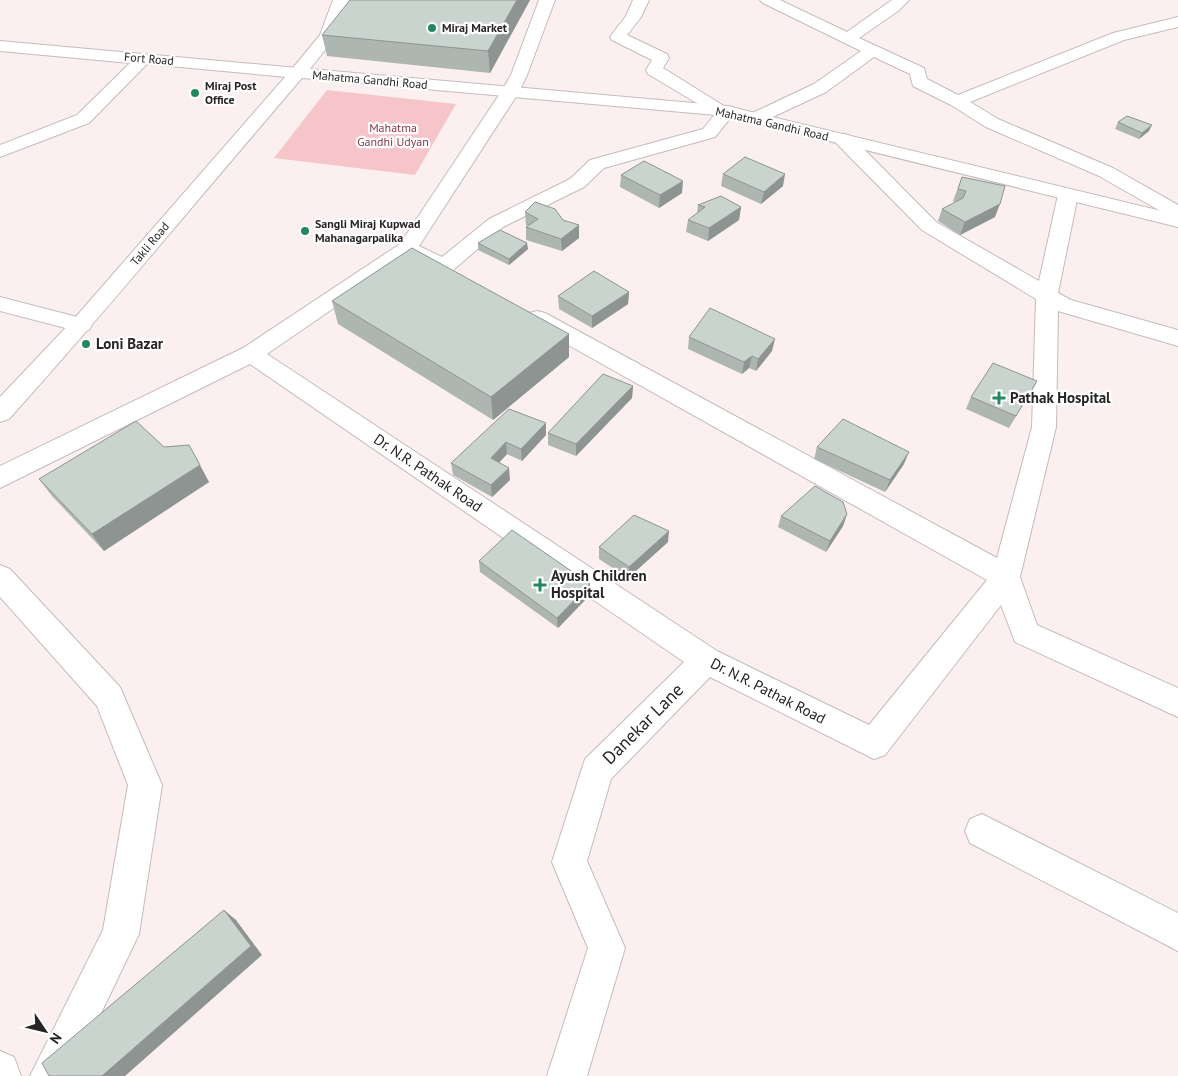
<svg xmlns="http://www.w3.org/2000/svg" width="1178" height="1076" font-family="'PT Sans',sans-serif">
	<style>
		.green { fill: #f6c5ca }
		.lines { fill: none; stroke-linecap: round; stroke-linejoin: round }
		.minor-casing { stroke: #c6bbbc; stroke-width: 2 }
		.major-casing { stroke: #c6bbbc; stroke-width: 2 }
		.minor { fill: #fff; fill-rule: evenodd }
		.major { fill: #fff; fill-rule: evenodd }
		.wall { fill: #aeb6b2 }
		.shaded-wall { fill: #8d9491 }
		.building { fill: #cad4cf; stroke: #8d9491 }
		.poi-dot { fill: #238862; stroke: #fff; stroke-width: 2 }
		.labels { text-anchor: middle; stroke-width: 4.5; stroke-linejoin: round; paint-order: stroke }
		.far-poi-label { font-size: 12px; font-weight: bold; fill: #282425; stroke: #fff; text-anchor: start }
		.far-street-label { font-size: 12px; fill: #282425; stroke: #fff }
		.far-park-label { font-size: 12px; fill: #853747; stroke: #fff }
		.poi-label { font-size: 15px; font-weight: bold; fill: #282425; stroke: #fff; text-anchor: start }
		.street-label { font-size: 15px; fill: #282425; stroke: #fff }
		.near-street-label { font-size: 18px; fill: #282425; stroke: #fff }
	</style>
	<rect width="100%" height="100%" fill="#fbeff0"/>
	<polygon class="green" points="327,90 456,104 415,175 274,158"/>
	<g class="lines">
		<g class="minor-casing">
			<g id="minor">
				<path d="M539,0H555L527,75L519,92L419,246L442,257L489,219L570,179L590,160L703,129L715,114L648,74L646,70L652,60L612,40L610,37L626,16L633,0H649L641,17L627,35L667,54L669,58L663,68L724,106L733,107L736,111L715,137L604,168L584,187L503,227L451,272C436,275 421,264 408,257L267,354L717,651L869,725L987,580L529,323L526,318L529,313L537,311L545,313L997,558L1032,427L1036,299L922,230L837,144L835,140L837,136L844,134L851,136L936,222L1039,281L1058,195L1061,191L1068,189L1075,191L1078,195L1058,293L1071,300L1178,330V346L1058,311L1056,427L1020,577L1037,625L1178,688V717L1015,642L1001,605L885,755L874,759L710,677L611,779L587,861L625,948L587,1076H547L588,948L552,862L585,759L684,662L250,364L0,488V466L243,348L400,244L501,92L511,75Z"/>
				<polygon points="760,0 780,0 847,32 892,0 909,0 898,11 859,38 924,68 927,79 958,95 1113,33 1178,17 1178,27 1124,40 970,102 998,119 1113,168 1178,205 1178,219 1171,217 1099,176 986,127 951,105 913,86 910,74 874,57 826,92 760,123 754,124 748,123 745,119 748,115 814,84 861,51 763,3"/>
				<polygon points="0,41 298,68 304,69 306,73 304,77 298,78 147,64 89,123 0,157 0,145 77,115 130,63 0,51"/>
				<polygon points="0,297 89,320 92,325 89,330 81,332 0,311"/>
				<polygon points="0,565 10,569 120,687 162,785 139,934 71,1076 30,1076 103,930 128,785 97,706 0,597"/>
				<polygon points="982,814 1178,913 1178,951 970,843 965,831 970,819"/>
				<polygon points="0,1051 14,1057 21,1076 0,1076"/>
			</g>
		</g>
		<g class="major-casing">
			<path id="major" d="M333,0H349L336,36L310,69L727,106L1178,215V227L727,116L302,78C204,192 109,308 9,419L0,422V397L73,320L292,69L320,35Z"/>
		</g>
		<use href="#minor" class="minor"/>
		<use href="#major" class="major"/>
	</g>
	<g class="wall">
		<polygon points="530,0 490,73 327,56 322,35"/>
		<polygon points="1118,122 1149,131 1139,139 1115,129"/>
		<polygon points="723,174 783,186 761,204 721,186"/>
		<polygon points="621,175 682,193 659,208 620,187"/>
		<polygon points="962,177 995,217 960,235 938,221 942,209 956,202 953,201"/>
		<polygon points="698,205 741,207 739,220 708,241 686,232 688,220 697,213"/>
		<polygon points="525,212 579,238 562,251 526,240 526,227 528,226 526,225"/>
		<polygon points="478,243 528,249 509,265 478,250"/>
		<polygon points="629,292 628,304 592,328 559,309 558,296"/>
		<polygon points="332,301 569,357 493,420 338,324"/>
		<polygon points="689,337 772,351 756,371 749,368 742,374 688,349"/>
		<polygon points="1037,381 1009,428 966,409 971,397"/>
		<polygon points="633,386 632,398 576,456 548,445 548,433"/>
		<polygon points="546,423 546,435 522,461 507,454 499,463 510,480 492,497 453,475 451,463"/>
		<polygon points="164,447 209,482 104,551 52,496 39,479"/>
		<polygon points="817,447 904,464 885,492 814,459"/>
		<polygon points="847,514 843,526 826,552 778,527 781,516"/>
		<polygon points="668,542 628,578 599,559 599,547"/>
		<polygon points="479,561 590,595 558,628 480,572"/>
	</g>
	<g class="shaded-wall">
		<polygon points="517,0 530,0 490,73 488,51"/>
		<polygon points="1152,125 1149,131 1139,139 1142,133"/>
		<polygon points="785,174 783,186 761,204 764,192"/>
		<polygon points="683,181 682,193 659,208 660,195"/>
		<polygon points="1000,204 995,217 960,235 965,222"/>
		<polygon points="741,207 739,220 708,241 709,228"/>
		<polygon points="579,225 579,238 562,251 561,239"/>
		<polygon points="527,243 528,249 509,265 509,259"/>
		<polygon points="629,292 628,304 592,328 592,316"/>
		<polygon points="569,334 569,357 493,420 491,397"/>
		<polygon points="775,339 772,351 756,371 758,359"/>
		<polygon points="752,356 749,368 742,374 744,362"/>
		<polygon points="633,386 632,398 576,456 576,444"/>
		<polygon points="546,423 546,435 522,461 521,449"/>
		<polygon points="506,442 507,454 492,470 491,458"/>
		<polygon points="909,452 904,464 885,492 890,480"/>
		<polygon points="200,465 209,482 104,551 92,534"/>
		<polygon points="509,468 510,480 492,497 491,485"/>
		<polygon points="847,514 843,526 826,552 830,541"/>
		<polygon points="669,531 668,542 628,578 629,567"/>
		<polygon points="590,584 590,595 558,628 557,618"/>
		<polygon points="224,910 236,920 262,955 125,1076 102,1076"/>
	</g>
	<g class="building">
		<polygon points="350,0 517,0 488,51 322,35"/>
		<polygon points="1127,116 1152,125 1142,133 1118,122"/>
		<polygon points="745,157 785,174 764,192 723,174"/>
		<polygon points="644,161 683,181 660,195 621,175"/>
		<polygon points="962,177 1005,186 1000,204 965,222 942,209 963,198 966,191 958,189"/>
		<polygon points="721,196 741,207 709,228 688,220 705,207 698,205"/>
		<polygon points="535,202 555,209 563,220 579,225 561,239 526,227 538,219 525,212"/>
		<polygon points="500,230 527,243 509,259 478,243"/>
		<polygon points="412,248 569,334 491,397 332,301"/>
		<polygon points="594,271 629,292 592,316 558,296"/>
		<polygon points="710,308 775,339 758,359 752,356 744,362 689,337"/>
		<polygon points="993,363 1037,381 1016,416 971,397"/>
		<polygon points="603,374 633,386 576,444 548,433"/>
		<polygon points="509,409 546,423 521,449 506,442 491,458 509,468 491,485 451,463"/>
		<polygon points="843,419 909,452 890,480 817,447"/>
		<polygon points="136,421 164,447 189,445 200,465 92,534 39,479"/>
		<polygon points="815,486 843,502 847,514 830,541 781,516"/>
		<polygon points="634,515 669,531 629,567 599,547"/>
		<polygon points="512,530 590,584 557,618 479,561"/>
		<polygon points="224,910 251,946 102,1076 49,1076 42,1063"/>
	</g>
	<g class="poi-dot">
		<circle cx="432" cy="28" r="5"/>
		<circle cx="195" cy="93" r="5"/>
		<circle cx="305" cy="231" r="5"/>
		<circle cx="86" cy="344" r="5"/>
		<path d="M996.5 390.5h5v5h5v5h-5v5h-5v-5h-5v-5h5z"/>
		<path d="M537.5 577.5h5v5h5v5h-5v5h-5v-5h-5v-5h5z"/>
	</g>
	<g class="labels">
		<g class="far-poi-label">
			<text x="442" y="32">Miraj Market</text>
			<text x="205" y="90">Miraj Post<tspan x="205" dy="14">Office</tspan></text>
			<text x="315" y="228">Sangli Miraj Kupwad<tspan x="315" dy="14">Mahanagarpalika</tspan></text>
		</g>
		<g class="far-street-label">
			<text transform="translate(149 59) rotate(5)" y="4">Fort Road</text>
			<text transform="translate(370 80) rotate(5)" y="4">Mahatma Gandhi Road</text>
			<text transform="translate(772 124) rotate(13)" y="4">Mahatma Gandhi Road</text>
			<text transform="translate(150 244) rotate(-50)" y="4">Takli Road</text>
		</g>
		<g class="far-park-label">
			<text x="393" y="132">Mahatma<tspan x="393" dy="14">Gandhi Udyan</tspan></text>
		</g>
		<g class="poi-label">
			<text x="96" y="349">Loni Bazar</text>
			<text x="1010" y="403">Pathak Hospital</text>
			<text x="551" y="581">Ayush Children<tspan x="551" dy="17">Hospital</tspan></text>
		</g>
		<g class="street-label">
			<text transform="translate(428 473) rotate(34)" y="5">Dr. N.R. Pathak Road</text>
			<text transform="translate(768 691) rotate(27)" y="5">Dr. N.R. Pathak Road</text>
		</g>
		<g class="near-street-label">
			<text transform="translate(643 724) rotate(-45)" y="6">Danekar Lane</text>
		</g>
	</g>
	<g transform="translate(45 1031) rotate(125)" stroke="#ffffff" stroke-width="4" paint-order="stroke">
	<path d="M0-4L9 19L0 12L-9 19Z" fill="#282425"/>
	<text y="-8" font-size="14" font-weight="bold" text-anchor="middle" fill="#282425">N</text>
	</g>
</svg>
